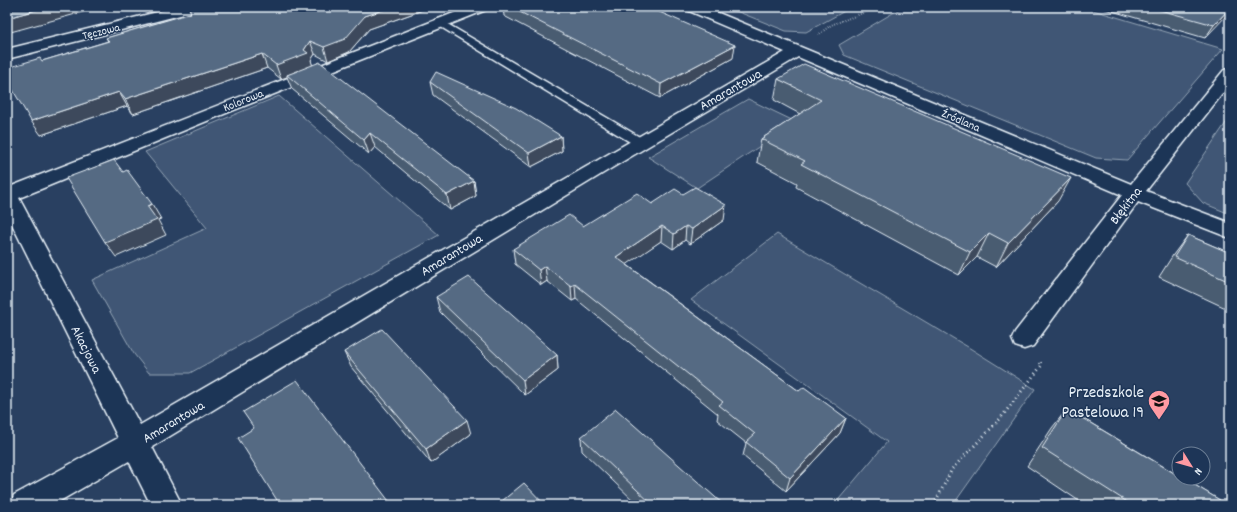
<svg xmlns="http://www.w3.org/2000/svg" width="1237" height="512" font-family="Dekko,sans-serif">
	<style>
		.green { fill: #415774; stroke: #94a4b6 }
		.lines { fill: none; stroke-linecap: round; stroke-linejoin: round }
		.lane-casing { stroke: #e8f1f8; stroke-width: 3 }
		.street-casing { stroke: #e8f1f8; stroke-width: 3 }
		.path-far1 { stroke: #e8f1f8; stroke-width: 2; stroke-dasharray: 0.5 2; stroke-linecap: butt }
		.path { stroke: #e8f1f8; stroke-width: 3; stroke-dasharray: 1 3.5; stroke-linecap: butt }
		.lane { fill: #1d3557; fill-rule: evenodd }
		.street { fill: #1d3557; fill-rule: evenodd }
		.wall { fill: #495b71; stroke: #e8f1f8 }
		.shaded-wall { fill: #3c4a5c; stroke: #e8f1f8 }
		.building { fill: #556a83; stroke: #e8f1f8 }
		.labels { text-anchor: middle; stroke-width: 3; stroke-linejoin: round; paint-order: stroke }
		.far-street-label { font-size: 12px; fill: #e8f1f8; stroke: #1d3557 }
		.street-label { font-size: 14px; fill: #e8f1f8; stroke: #1d3557 }
		.near-poi-label { font-size: 17px; fill: #e8f1f8; stroke: #1d3557; text-anchor: end }
	</style>
	<rect width="100%" height="100%" fill="#294061"/>
	<filter id="ink" filterUnits="userSpaceOnUse"><feTurbulence type="fractalNoise" baseFrequency=".025" numOctaves="2"/><feDisplacementMap in="SourceGraphic" scale="8" xChannelSelector="R" yChannelSelector="G"/><feConvolveMatrix kernelMatrix="1 2 1 2 8 2 1 2 1" color-interpolation-filters="sRGB"/></filter>
	<g filter="url(#ink)">
		<g class="green">
			<polygon points="726,7 852,7 806,32 786,31"/>
			<polygon points="903,7 1083,7 1223,49 1127,160 1096,158 844,55 839,45"/>
			<polygon points="279,96 439,235 190,373 149,373 134,354 92,280 207,228 145,152"/>
			<polygon points="748,99 796,122 697,188 648,157"/>
			<polygon points="1230,117 1230,214 1203,203 1185,183"/>
			<polygon points="777,234 968,347 1035,389 953,505 834,505 887,442 691,300"/>
		</g>
		<g class="lines">
			<g class="lane-casing">
				<polygon id="lane" points="439,19 643,139 645,142 643,145 635,145 436,24 434,22 436,20"/>
			</g>
			<g class="street-casing">
				<g id="street">
					<polygon points="178,7 202,7 200,10 7,59 7,49"/>
					<polygon points="469,7 488,7 486,10 229,112 19,198 140,425 785,52 687,10 685,7 704,7 1131,184 1224,70 1230,68 1230,84 1146,191 1230,223 1230,238 1138,202 1033,346 1024,349 1015,346 1012,339 1015,332 1122,195 798,57 610,169 152,447 182,505 151,505 129,461 53,505 10,505 14,495 118,438 7,214 7,188"/>
				</g>
			</g>
			<polyline class="path-far1" points="818,35 831,25 879,7"/>
			<polyline class="path" points="934,505 952,469 1000,419 1042,365 1040,362"/>
			<use href="#lane" class="lane"/>
			<use href="#street" class="street"/>
		</g>
		<g class="wall">
			<polygon points="189,7 431,7 369,29 349,52 328,61 315,54 311,60 312,65 474,181 476,196 450,210 375,147 369,154 292,89 287,77 281,79 267,68 133,114 127,106 41,135 42,61 108,41 106,38 191,13"/>
			<polygon points="503,7 648,7 733,58 660,98 504,16"/>
			<polygon points="1106,7 1230,7 1205,38 1105,9"/>
			<polygon points="778,79 1058,201 996,267 977,257 959,275 796,187 797,183 757,162 761,139 800,114 774,100"/>
			<polygon points="430,82 561,136 562,151 531,167 433,95"/>
			<polygon points="683,194 724,220 690,244 685,240 673,249 661,241 626,264 799,391 846,418 840,433 786,491 743,456 746,443 717,420 718,414 576,299 572,301 547,281 541,285 515,264 513,249 583,226"/>
			<polygon points="1188,235 1230,253 1230,310 1159,277 1173,255"/>
			<polygon points="436,297 557,355 558,370 525,395 440,312"/>
			<polygon points="344,352 471,434 431,463 351,367"/>
			<polygon points="1067,409 1228,505 1085,505 1027,466 1052,428"/>
			<polygon points="581,437 724,505 638,505 582,451"/>
		</g>
		<g class="shaded-wall">
			<polygon points="47,7 101,7 7,33 7,18"/>
			<polygon points="392,7 431,7 369,29 349,52 328,61 324,47 365,16"/>
			<polygon points="1230,8 1230,12 1205,38 1214,25"/>
			<polygon points="310,41 315,54 311,60 313,67 287,75 287,77 281,79 276,65 304,50"/>
			<polygon points="735,45 733,58 660,98 661,84"/>
			<polygon points="262,54 267,68 133,114 125,99"/>
			<polygon points="119,92 127,106 41,135 31,121"/>
			<polygon points="370,133 375,147 369,154 364,140"/>
			<polygon points="561,136 562,151 531,167 529,153"/>
			<polygon points="1071,178 1058,201 996,267 1008,243"/>
			<polygon points="474,181 476,196 450,210 447,195"/>
			<polygon points="152,204 161,219 158,220 166,235 116,257 105,242 147,206"/>
			<polygon points="726,205 724,220 690,244 692,229"/>
			<polygon points="662,226 661,241 616,272 616,257"/>
			<polygon points="686,226 685,240 673,249 674,234"/>
			<polygon points="989,233 977,257 959,275 970,252"/>
			<polygon points="545,266 547,281 541,285 539,270"/>
			<polygon points="575,284 576,299 572,301 571,286"/>
			<polygon points="557,355 558,370 525,395 523,380"/>
			<polygon points="846,418 840,433 786,491 790,478"/>
			<polygon points="467,420 471,434 431,463 426,449"/>
		</g>
		<g class="building">
			<polygon points="7,7 47,7 7,18"/>
			<polygon points="189,7 392,7 365,16 345,39 324,47 310,41 304,50 308,53 276,65 262,54 125,99 119,92 31,121 7,80 7,68 40,58 42,61 109,41 106,38 191,13"/>
			<polygon points="510,7 648,7 735,45 661,84"/>
			<polygon points="1149,7 1230,7 1230,8 1214,25"/>
			<polygon points="320,62 474,181 447,195 370,133 364,140 287,75"/>
			<polygon points="804,64 1071,178 1008,243 989,233 970,252 801,164 805,161 761,139 821,100 778,79"/>
			<polygon points="436,72 516,108 561,136 529,153 430,82"/>
			<polygon points="114,160 123,172 127,170 152,204 147,206 157,220 105,242 66,178"/>
			<polygon points="695,187 726,205 692,229 686,226 674,234 662,226 616,257 799,391 804,387 846,418 790,478 746,442 755,434 719,405 723,402 575,284 571,286 545,266 539,270 513,249 569,215 583,226 637,193 652,204 675,189 683,194"/>
			<polygon points="1188,235 1230,253 1230,282 1174,257"/>
			<polygon points="469,277 557,355 523,380 436,297"/>
			<polygon points="382,329 467,420 426,449 344,352"/>
			<polygon points="297,380 392,505 280,505 238,438 254,428 243,412"/>
			<polygon points="616,409 724,505 653,505 581,437"/>
			<polygon points="1067,409 1179,476 1179,478 1183,478 1228,505 1132,505 1042,448"/>
			<polygon points="524,483 545,505 497,505"/>
		</g>
	</g>
	<defs>
		<g id="school-pin" transform="scale(1.15)"><path d="M0 17L-7.5 6A9.5 9.5 0 1 1 7.5 6Z" fill="#ff9aa2" stroke="#1d3557"/><path d="M0-5L7-2L0 1L-7-2ZM-4 1L0 2.5L4 1V4Q0 6-4 4Z" fill="#111"/></g>
	</defs>
	<g fill-rule="evenodd">
		<use href="#school-pin" x="1159" y="401"/>
	</g>
	<g class="labels">
		<g class="far-street-label">
			<text transform="translate(101 31) rotate(-14)" y="4">Tęczowa</text>
			<text transform="translate(243 100) rotate(-22)" y="4">Kolorowa</text>
			<text transform="translate(961 120) rotate(23)" y="4">Źródlana</text>
		</g>
		<g class="street-label">
			<text transform="translate(730 89) rotate(-30)" y="5">Amarantowa</text>
			<text transform="translate(1125 205) rotate(-52)" y="5">Błękitna</text>
			<text transform="translate(451 254) rotate(-31)" y="5">Amarantowa</text>
			<text transform="translate(87 349) rotate(63)" y="5">Akacjowa</text>
			<text transform="translate(173 421) rotate(-31)" y="5">Amarantowa</text>
		</g>
		<g class="near-poi-label">
			<text x="1144" y="397">Przedszkole<tspan x="1144" dy="20">Pastelowa 19</tspan></text>
		</g>
	</g>
	<rect width="1237" height="512" fill="none" stroke="#1d3557" stroke-width="24"/>
	<rect x="12" y="12" width="1213" height="488" fill="none" stroke="#e8f1f8" stroke-width="1.5" filter="url(#ink)"/>
	<g transform="translate(1191 466) rotate(127)"><circle r="19" fill="#1d3557" stroke="#6e8097"/>
	<path d="M0-3L7 15L0 10L-7 15Z" fill="#ff9aa2"/>
	<text y="-6" font-size="11" font-weight="bold" text-anchor="middle" fill="#e8f1f8">N</text>
	</g>
</svg>
